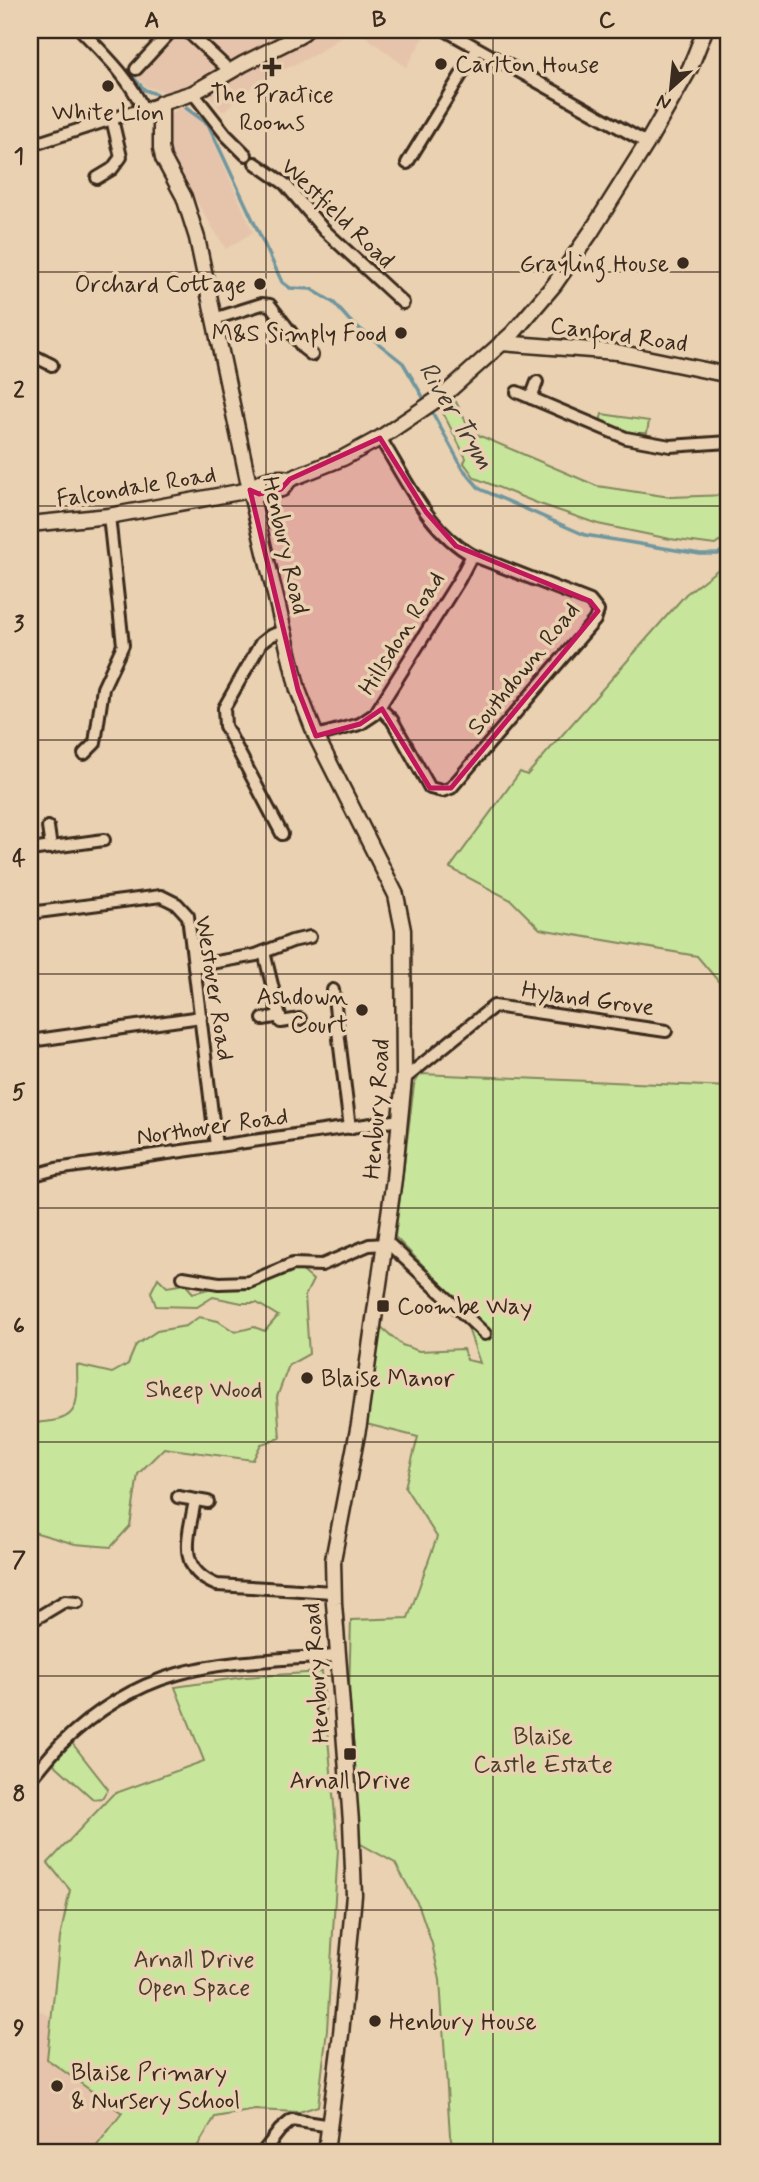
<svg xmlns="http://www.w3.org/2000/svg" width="759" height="2182" font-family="Mynerve,sans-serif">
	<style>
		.built { fill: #e6c4ab }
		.green { fill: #c8e59c; stroke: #82885d; stroke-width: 2 }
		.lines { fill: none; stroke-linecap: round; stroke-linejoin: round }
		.stream { stroke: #70969e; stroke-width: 3.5 }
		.minor-casing { stroke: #3b2a1e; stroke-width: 16 }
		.major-casing { stroke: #3b2a1e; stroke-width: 19 }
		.minor { stroke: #e9d1b1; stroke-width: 10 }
		.major { stroke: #e9d1b1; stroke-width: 14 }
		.marked { fill: #c2185b; fill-opacity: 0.2; stroke: #c2185b; stroke-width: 5; stroke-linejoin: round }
		.grid { fill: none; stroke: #3b2a1e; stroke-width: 2; stroke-opacity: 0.55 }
		.poi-dot { fill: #3b2a1e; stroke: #e9d1b1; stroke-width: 2.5 }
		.labels { text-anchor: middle; stroke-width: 7; stroke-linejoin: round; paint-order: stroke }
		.poi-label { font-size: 24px; fill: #3b2a1e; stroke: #e9d1b1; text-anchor: start }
		.street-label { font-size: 24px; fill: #3b2a1e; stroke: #e9d1b1 }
		.park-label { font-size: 24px; fill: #493d2b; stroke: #e9d1b1 }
		.water-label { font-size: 26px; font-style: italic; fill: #443c33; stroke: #e9d1b1 }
		.neatline { fill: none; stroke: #3b2a1e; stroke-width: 2.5 }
		.grid-label { font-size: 23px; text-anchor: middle; font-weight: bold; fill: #3b2a1e }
	</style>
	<rect width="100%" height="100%" fill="#e9d1b1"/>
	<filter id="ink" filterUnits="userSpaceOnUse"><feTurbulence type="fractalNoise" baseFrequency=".0143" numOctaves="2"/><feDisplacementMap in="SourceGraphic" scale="14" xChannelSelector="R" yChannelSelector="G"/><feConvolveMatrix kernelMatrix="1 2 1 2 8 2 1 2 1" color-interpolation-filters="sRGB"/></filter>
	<g filter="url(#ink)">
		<g class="built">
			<polygon points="176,30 190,30 195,34 198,30 351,30 316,54 259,81 223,112 196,80 172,93 147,87 134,75"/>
			<polygon points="357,30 428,30 406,67"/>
			<polygon points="179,107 192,109 204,119 253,232 226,249 170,159 165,146 168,117"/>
			<polygon points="30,2006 52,2017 47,2059 123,2113 92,2152 30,2152"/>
		</g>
		<g class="green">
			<polygon points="456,402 471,432 597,486 670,497 729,495 729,534 715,545 670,539 598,524 537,503 475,478 464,463 466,458 443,413"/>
			<polygon points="602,414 649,421 647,433 626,433 600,422"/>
			<polygon points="729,561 729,994 697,956 540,929 511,900 450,868 520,772 527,775 686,594"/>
			<polygon points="420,1074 729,1087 729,2152 454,2152 450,2135 440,1980 432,1944 419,1906 395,1863 359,1843 355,1838 355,1763 349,1692 351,1620 408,1618 437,1537 405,1487 418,1437 366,1424 381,1327 402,1345 419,1351 463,1349 467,1360 480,1363 459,1302 395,1237 414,1085"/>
			<path d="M298,1267L313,1280L305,1296L309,1354L289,1365L277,1397L280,1438L261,1444L253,1460L164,1448L138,1474L130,1526L111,1547L75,1544L30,1531V1423C80,1421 78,1411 77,1365L112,1373L128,1364L136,1345L157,1331L186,1326L199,1317L218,1321L235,1332L254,1327L265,1331L278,1316L257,1303H242L213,1297L197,1307L156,1306L151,1292L158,1278L167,1287L185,1284L193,1293L223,1285L258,1286Z"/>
			<polygon points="322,1672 338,1849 327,2030 318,2106 299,2112 255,2110 215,2117 194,2152 92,2152 122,2113 47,2059 60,1938 70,1890 48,1863 113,1794 204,1761 175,1687 244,1677"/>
			<polygon points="72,1743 108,1789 102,1798 93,1799 53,1763"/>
		</g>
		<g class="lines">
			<g class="stream">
				<polyline points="89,30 106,49"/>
				<polyline points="119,62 145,90 156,94"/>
				<polyline points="186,108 208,124 282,282 290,288 311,289 334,303 349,320 403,363 426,402"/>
				<polyline points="430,408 463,469 480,489 585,535 700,554 718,554 729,546"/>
			</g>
			<g class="minor-casing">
				<g id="minor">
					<path d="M81,30C104,54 130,78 143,109"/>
					<polyline points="186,30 230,71"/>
					<polyline points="445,30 647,143"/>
					<polyline points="136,69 172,30"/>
					<polyline points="193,93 226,135 246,155"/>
					<polyline points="30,143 41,142 161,103"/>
					<polyline points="255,163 285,184 323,229 403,303"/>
					<polyline points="407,163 477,49"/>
					<polyline points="97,178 112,169 121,157 112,119"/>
					<polyline points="214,319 262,304 270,305 303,348 312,355"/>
					<polyline points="30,354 52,365"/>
					<polyline points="517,392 626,438 670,446 729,442"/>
					<polyline points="531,398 537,382"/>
					<path d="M380,438C406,479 428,531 472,555L590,601L598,611L595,620L451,788L442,791L430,788L392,720L380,708"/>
					<polyline points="282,631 270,636 261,643 224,708 225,726 282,834"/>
					<polyline points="316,736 360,724 375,714 459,580 472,555"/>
					<polyline points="84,754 95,743 103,688 123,645 109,516"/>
					<polyline points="48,827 51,848"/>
					<polyline points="30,850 104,840"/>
					<polyline points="30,913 161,896 177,904 188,916 216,1146"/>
					<polyline points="264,952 281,1022 300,1019"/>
					<polyline points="194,966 256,955 292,941 310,937"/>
					<polyline points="333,990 350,1128"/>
					<polyline points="263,1019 280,1016"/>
					<polyline points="30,1041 201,1017"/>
					<polyline points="404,1079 494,1006 666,1031"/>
					<polyline points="30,1176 56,1169 400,1120"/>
					<polyline points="387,1242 485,1334"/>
					<polyline points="183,1277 219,1283 249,1282 293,1264 322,1265 369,1245 386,1244"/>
					<polyline points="178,1497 208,1502"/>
					<path d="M195,1500C189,1536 175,1569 217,1585L333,1592"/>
					<polyline points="30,1622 65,1601 78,1602"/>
					<path d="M30,1780C40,1769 50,1755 61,1744C148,1659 225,1663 337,1656"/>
					<polyline points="263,2152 280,2130 292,2120 331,2126"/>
				</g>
			</g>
			<g class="major-casing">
				<g id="major">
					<polyline points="306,30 299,36 243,64 193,93 161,103 161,148 163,158 184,197 197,238 250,490 298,690 316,736 396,895 403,930 404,1079 394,1179 359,1424 333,1560 334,1603 351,1822 354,1895 341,2034 326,2152"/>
					<polyline points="501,343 617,352 729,375"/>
					<polyline points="250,490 259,494 282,489 290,479 343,458 380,438 445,394 513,333 554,285 591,232 647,143 690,68 705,30"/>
					<path d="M30,524L109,516L250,490C260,480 275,476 290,479"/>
				</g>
			</g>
			<use href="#minor" class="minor"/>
			<use href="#major" class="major"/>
		</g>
	</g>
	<path class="marked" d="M380,438L426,512L456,546L590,601L598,611L451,788H430L382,709L360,724L316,736L298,690L250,490L259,494L281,489L290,479Z"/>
	<path class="grid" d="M266,30V2152M493,30V2152M30,272H729M30,506H729M30,740H729M30,974H729M30,1208H729M30,1442H729M30,1676H729M30,1910H729"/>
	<g class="poi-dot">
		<circle cx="441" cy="64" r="7"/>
		<path d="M268.5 56.5h7v7h7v7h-7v7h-7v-7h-7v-7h7z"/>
		<circle cx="108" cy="86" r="7"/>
		<circle cx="683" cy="263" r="7"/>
		<circle cx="260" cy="284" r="7"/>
		<circle cx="401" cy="333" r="7"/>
		<circle cx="362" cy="1010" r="7"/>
		<rect x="376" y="1299" width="14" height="14" rx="3.5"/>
		<circle cx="307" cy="1378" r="7"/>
		<rect x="343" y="1747" width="14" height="14" rx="3.5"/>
		<circle cx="375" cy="2021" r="7"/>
		<circle cx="57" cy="2086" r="7"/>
	</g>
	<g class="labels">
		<g class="poi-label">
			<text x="455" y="72">Carlton House</text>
			<text x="272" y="102" text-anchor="middle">The Practice<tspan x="272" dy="28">Rooms</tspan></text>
			<text x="108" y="120" text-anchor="middle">White Lion</text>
			<text x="669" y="271" text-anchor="end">Grayling House</text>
			<text x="246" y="292" text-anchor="end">Orchard Cottage</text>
			<text x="387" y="341" text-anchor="end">M&amp;S Simply Food</text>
			<text x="348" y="1004" text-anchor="end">Ashdown<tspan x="348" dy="28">Court</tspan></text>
			<text x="397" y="1314">Coombe Way</text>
			<text x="321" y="1386">Blaise Manor</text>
			<text x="350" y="1788" text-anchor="middle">Arnall Drive</text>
			<text x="389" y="2029">Henbury House</text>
			<text x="71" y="2080">Blaise Primary<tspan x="71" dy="28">&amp; Nursery School</tspan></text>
		</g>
		<g class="street-label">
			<text transform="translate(338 213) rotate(44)" y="8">Westfield Road</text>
			<text transform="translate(619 334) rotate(8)" y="8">Canford Road</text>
			<text transform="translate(136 486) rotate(-9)" y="8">Falcondale Road</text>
			<text transform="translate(286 545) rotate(77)" y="8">Henbury Road</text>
			<text transform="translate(401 633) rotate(-58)" y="8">Hillsdon Road</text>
			<text transform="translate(523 668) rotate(-51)" y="8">Southdown Road</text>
			<text transform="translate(215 988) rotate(81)" y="8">Westover Road</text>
			<text transform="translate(588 998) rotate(8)" y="8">Hyland Grove</text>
			<text transform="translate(376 1109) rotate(-86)" y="8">Henbury Road</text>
			<text transform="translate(212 1126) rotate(-8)" y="8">Northover Road</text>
			<text transform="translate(316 1673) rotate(-94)" y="8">Henbury Road</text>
		</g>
		<g class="park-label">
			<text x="204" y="1397">Sheep Wood</text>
			<text x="543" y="1744">Blaise<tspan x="543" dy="28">Castle Estate</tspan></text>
			<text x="194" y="1967">Arnall Drive<tspan x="194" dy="28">Open Space</tspan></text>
		</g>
		<g class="water-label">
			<text transform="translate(457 415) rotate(59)" y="9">River Trym</text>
		</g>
	</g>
	<rect width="759" height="2182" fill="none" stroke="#e9d1b1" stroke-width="77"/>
	<g transform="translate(671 88) rotate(207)" stroke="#e9d1b1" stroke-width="5" paint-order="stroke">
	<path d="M0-5L12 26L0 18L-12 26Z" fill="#3b2a1e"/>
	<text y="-10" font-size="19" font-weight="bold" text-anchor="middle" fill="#3b2a1e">N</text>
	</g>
	<rect x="38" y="38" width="682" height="2106" class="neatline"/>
	<g class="grid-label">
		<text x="152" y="27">A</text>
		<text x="379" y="27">B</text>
		<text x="607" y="27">C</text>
		<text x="19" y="163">1</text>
		<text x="19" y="397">2</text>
		<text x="19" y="631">3</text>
		<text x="19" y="865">4</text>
		<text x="19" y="1099">5</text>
		<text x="19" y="1333">6</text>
		<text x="19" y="1567">7</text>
		<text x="19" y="1801">8</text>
		<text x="19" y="2035">9</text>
	</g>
</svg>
